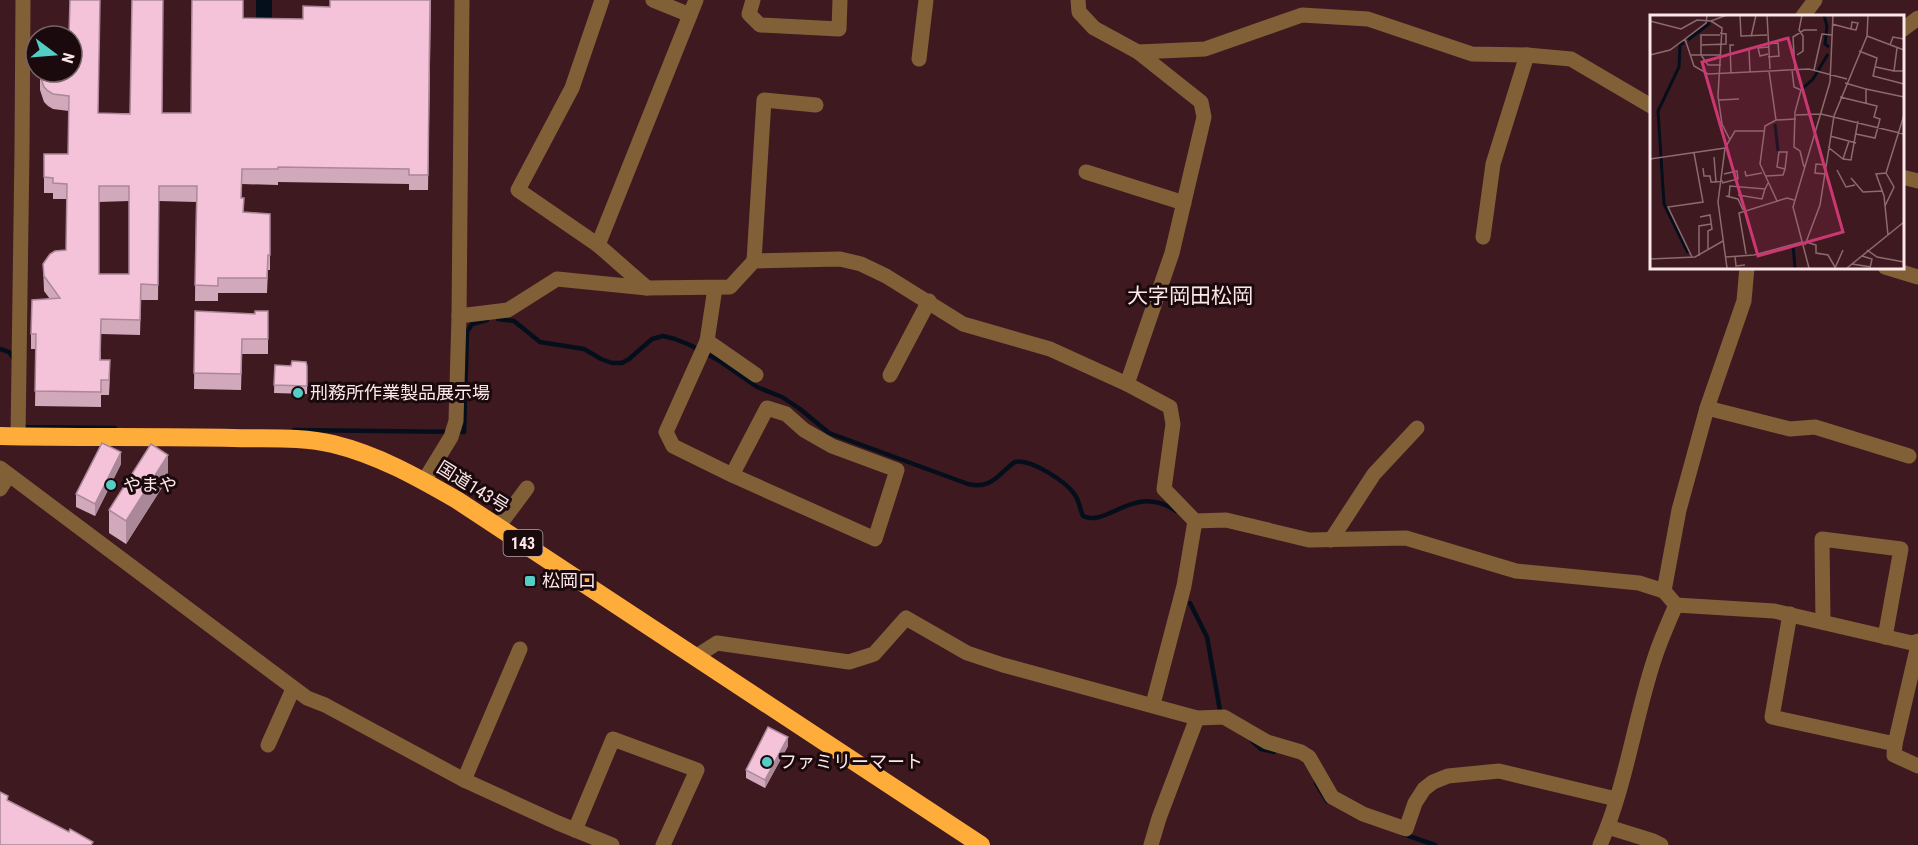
<svg xmlns="http://www.w3.org/2000/svg" width="1918" height="845" font-family="'Roboto Condensed','Noto Sans JP',sans-serif">
	<style>
		.water { fill: #050f1b }
		.lines { fill: none; stroke-linecap: round; stroke-linejoin: round }
		.stream { stroke: #050f1b; stroke-width: 4.5 }
		.street { stroke: #816038; stroke-width: 15 }
		.highway { stroke: #feac3a; stroke-width: 18 }
		.wall { fill: #d2a8bb; fill-rule: evenodd }
		.shaded-wall { fill: #ab8898 }
		.building { fill: #f4c3d9; stroke: #ab8898; stroke-width: 1.5; fill-rule: evenodd }
		.poi-dot { fill: #54cdc7; stroke: #1b0a0d; stroke-width: 2 }
		.labels { text-anchor: middle; stroke-width: 6; stroke-linejoin: round; paint-order: stroke }
		.shield { fill: #1b0a0d; stroke: #b8a5a7; stroke-width: 1.5 }
		.shield-label { font-size: 16px; font-weight: bold; fill: #fce7e9 }
		.poi-label { font-size: 18px; fill: #fce7e9; stroke: #1b0a0d; text-anchor: start }
		.street-label { font-size: 18px; fill: #fce7e9; stroke: #1b0a0d }
		.quarter-label { font-size: 21px; fill: #fce7e9; stroke: #1b0a0d }
		.inset-river { fill: none; stroke: #050f1b; stroke-width: 3 }
		.inset-road { fill: none; stroke: #8b6b70; stroke-width: 1.5 }
		.view { fill: #cb3770; fill-opacity: 0.15; stroke: #cb3770; stroke-width: 3 }
		.inset-edge { fill: none; stroke: #fce7e9; stroke-width: 3 }
	</style>
	<rect width="100%" height="100%" fill="#3f1920"/>
	<polygon class="water" points="256,0 272,0 272,26 256,25"/>
	<g class="lines">
		<g class="stream">
			<path d="M498,319L514,321L540,342L584,349L601,359L612,363H622L629,359L652,339L663,336L675,339L690,345L718,360L757,387L782,397L800,409L829,433L968,484C984,488 993,482 1004,471C1008,468 1011,464 1015,462C1030,458 1067,482 1075,495C1079,500 1080,510 1083,516C1107,528 1135,482 1176,511"/>
			<polyline points="0,349 9,352 14,359"/>
			<polyline points="22,425 26,427 115,428"/>
			<polyline points="294,430 464,432 467,332 472,324 487,320"/>
			<polyline points="1190,603 1207,637 1221,716"/>
			<polyline points="1252,741 1261,749 1274,752"/>
			<polyline points="1316,783 1327,801"/>
			<polyline points="1403,834 1435,845"/>
		</g>
		<g class="street">
			<polyline points="653,0 690,15"/>
			<polyline points="753,0 749,14 760,25 839,29 840,0"/>
			<polyline points="1078,0 1079,12 1094,28 1138,52 1201,102 1204,117 1172,253 1127,384"/>
			<polyline points="1803,16 1815,0"/>
			<polyline points="1902,30 1918,18"/>
			<polyline points="1138,52 1205,49 1302,15 1368,19 1472,54 1527,55 1571,59 1651,106"/>
			<polyline points="919,59 926,0"/>
			<polyline points="1086,172 1184,203"/>
			<polyline points="1902,177 1918,181"/>
			<polyline points="1483,237 1493,164 1527,55"/>
			<polyline points="598,245 518,190 572,88 602,0"/>
			<polyline points="754,261 764,100 816,105"/>
			<polyline points="1747,267 1744,301 1707,408 1679,510 1664,591 1676,605 1774,611 1912,643 1918,641"/>
			<polyline points="1885,267 1918,277"/>
			<polyline points="647,288 598,245 696,0"/>
			<polyline points="715,288 707,341 666,432 673,446 732,475 875,539 897,470 832,446 804,430 786,414 767,408 732,475"/>
			<polyline points="459,316 508,310 557,279 647,288 730,287 754,261 840,259 861,264 886,276 963,324 1050,349 1127,384 1170,407 1173,424 1164,489 1195,521 1226,520 1309,540 1406,538 1516,571 1639,583 1664,591"/>
			<polyline points="707,341 756,375"/>
			<polyline points="890,375 929,301"/>
			<polyline points="1707,408 1790,429 1815,427 1909,456"/>
			<polyline points="18,437 22,150 23,0"/>
			<polyline points="0,468 307,698 325,705 464,780 558,823 612,845"/>
			<polyline points="424,481 451,437 456,421 459,316 462,0"/>
			<polyline points="0,489 9,475"/>
			<polyline points="498,527 527,488"/>
			<polyline points="1331,540 1374,474 1417,428"/>
			<polyline points="1790,614 1772,717 1895,744 1918,645"/>
			<polyline points="1823,622 1822,539 1901,549 1885,637"/>
			<polyline points="695,657 717,643 849,662 874,654 906,618 967,653 1003,665 1197,718 1224,717 1267,742 1301,752 1309,757 1332,797 1363,814 1406,829 1415,803 1424,789 1433,782 1448,776 1499,771 1616,799"/>
			<polyline points="1153,704 1184,586 1195,521"/>
			<polyline points="1895,744 1894,755 1918,766"/>
			<polyline points="268,745 293,689"/>
			<polyline points="464,780 520,649"/>
			<polyline points="1608,827 1653,841 1661,845"/>
			<polyline points="575,830 613,739 697,770 663,845"/>
			<polyline points="1151,845 1159,818 1197,718"/>
			<path d="M1600,845C1626,786 1634,721 1654,660C1660,641 1668,623 1676,605"/>
		</g>
		<path class="highway" d="M0,436C78,438 155,436 233,438C265,439 301,436 333,444C378,455 417,477 457,500L981,845"/>
	</g>
	<g class="wall">
		<path d="M431,0L428,190H409V184L278,182V185L242,184L241,198L244,212L270,214V270H268L267,293H218V301H195L196,202L159,201L158,300H141L140,335L101,334V360L110,376L109,395H101V407L35,406L36,349H31V334L50,299L44,291L43,264L66,250L67,199H53V193H44V154H68L69,111L53,109L48,106L44,102L40,90V75L98,113H191L243,18L303,19L330,7ZM129,201V274H99V202Z"/>
		<polygon points="195,311 255,314 268,311 268,354 242,354 241,390 194,389"/>
		<polygon points="275,365 307,366 307,394 274,393"/>
		<polygon points="121,464 95,516 76,507 76,494"/>
		<polygon points="168,478 126,544 109,533 109,510"/>
		<polygon points="788,746 765,788 746,778 746,770"/>
	</g>
	<g class="shaded-wall">
		<polygon points="121,452 121,464 95,516 95,504"/>
		<polygon points="168,455 168,478 126,544 126,521"/>
		<polygon points="788,737 788,746 765,788 765,780"/>
	</g>
	<g class="building">
		<path d="M70,0H100L98,113L130,114L132,0H163L162,113H191L192,0H243V18L303,19V6L330,7V0H430L428,175H409V169L278,167V169H242L241,198H244L243,212L270,214V255H268L267,278H218V286L195,285L197,186H159L158,285L141,284L140,320L101,319L100,360H110L109,380H101V392L35,391L36,334H31L32,300L60,298L44,276L43,264L50,254L55,251L66,250L67,184L53,183V178L44,177V154H68L69,96L53,94L48,91L44,87L40,75L41,72H72V36H69ZM99,186H129V274H99Z"/>
		<polygon points="195,311 255,314 255,311 268,311 268,339 242,339 241,374 194,373"/>
		<polygon points="292,361 306,362 307,366 307,386 274,385 275,365 291,366"/>
		<polygon points="102,443 121,452 95,504 76,494"/>
		<polygon points="151,444 168,455 126,521 109,510"/>
		<polygon points="768,727 788,737 765,780 746,770"/>
		<polygon points="0,792 8,796 7,800 69,832 70,829 93,842 91,845 0,845"/>
	</g>
	<g class="poi-dot">
		<circle cx="298" cy="393" r="6"/>
		<circle cx="111" cy="485" r="6"/>
		<rect x="524" y="575" width="12" height="12" rx="3"/>
		<circle cx="767" cy="762" r="6"/>
	</g>
	<g class="labels">
		<rect class="shield" x="503.5" y="530" width="39" height="26" rx="4.5"/>
		<g class="shield-label">
			<text x="523" y="549">143</text>
		</g>
		<g class="poi-label">
			<text x="310" y="399">刑務所作業製品展示場</text>
			<text x="123" y="491">やまや</text>
			<text x="542" y="587">松岡口</text>
			<text x="779" y="768">ファミリーマート</text>
		</g>
		<g class="street-label">
			<text transform="translate(473 487) rotate(32)" y="6">国道143号</text>
		</g>
		<g class="quarter-label">
			<text x="1190" y="303">大字岡田松岡</text>
		</g>
	</g>
	<g transform="translate(1650 15)">
		<rect width="254" height="254" fill="#3f1920"/>
		<path class="inset-river" d="M174,0L177,11L175,29L179,32M38,25L60,8M34,28L30,30L29,52L8,96L14,189L38,238M152,74L163,64L178,39M125,109L128,136M143,230L145,253"/>
		<path class="inset-road" d="M90,0L91,21L117,20M117,0L120,54M0,6L31,14L47,5L61,6L77,0M61,6L72,13L68,81L72,109L80,125M182,9L201,14L206,15L208,8L202,7L201,14M70,20H51V40L58,50H71M217,21L254,35M101,22L106,0M35,24L44,51L58,59L159,54L197,64M117,29L128,28L129,41L118,42M51,30L76,29V19L70,18M240,30L243,22L254,24M118,32L108,33L110,41L118,39M247,33L244,56H254M99,35L100,57M209,36L227,43L223,61L254,69M0,40L20,35L35,24L56,8L57,0M41,40H71M147,40L153,36V21L149,15L152,0M226,52L244,56M142,55L144,72L151,75L145,97L144,132L150,136L154,152M145,55L143,22L154,15H167M164,55L172,19L182,20M119,56L126,105M81,58L80,30H84M195,68L216,74V88M216,74L254,82M190,82L227,91L224,102L230,104L225,123L206,119M69,85L89,84M171,99L254,119M146,100L170,99M180,121L206,128M178,132L193,144L201,145L208,106M75,133L68,187L77,253M64,142L66,167L73,166M0,144L75,133L85,116H114M193,144L199,126M53,153L54,161H60L61,167H66M187,155L196,172L205,170M95,156L96,161L112,158M175,159L165,158L166,149L176,150M116,161L133,160L135,154L137,137H129L127,152L135,154M201,163L213,177L233,176M72,168L88,164L87,156L74,159M88,180L112,184L115,174M76,181L88,184L93,195M79,181L80,171L115,174L118,168M127,186L110,149L115,111L126,105L146,104M235,191L244,172L236,158M50,202L60,200L62,214L58,216V234M238,220L234,181L226,159L236,158L254,100M156,227L166,230V238L178,240L185,252M155,230L170,190L184,101L217,21L218,0M217,235L227,242L254,247M96,239L89,198L137,183L144,185M49,241V211L61,209M85,241L86,251L95,250M212,241L222,244L220,253M42,242L18,192L53,187L44,138M76,242L104,240L152,227M0,244L45,242L73,226M202,249L221,252M159,253L143,192L180,67L183,0M185,253L193,235M197,253L254,207"/>
		<path class="view" d="M138,23L193,217L108,241L52,47Z"/>
		<rect width="254" height="254" class="inset-edge"/>
	</g>
	<g transform="translate(54 54) rotate(106)"><circle r="28" fill="#1b0a0d" stroke="#756265" stroke-width="1.5"/>
	<path d="M0-4.5L10 22L0 15L-10 22Z" fill="#54cdc7"/>
	<text y="-9" font-size="16" font-weight="bold" text-anchor="middle" fill="#fce7e9">N</text>
	</g>
</svg>
